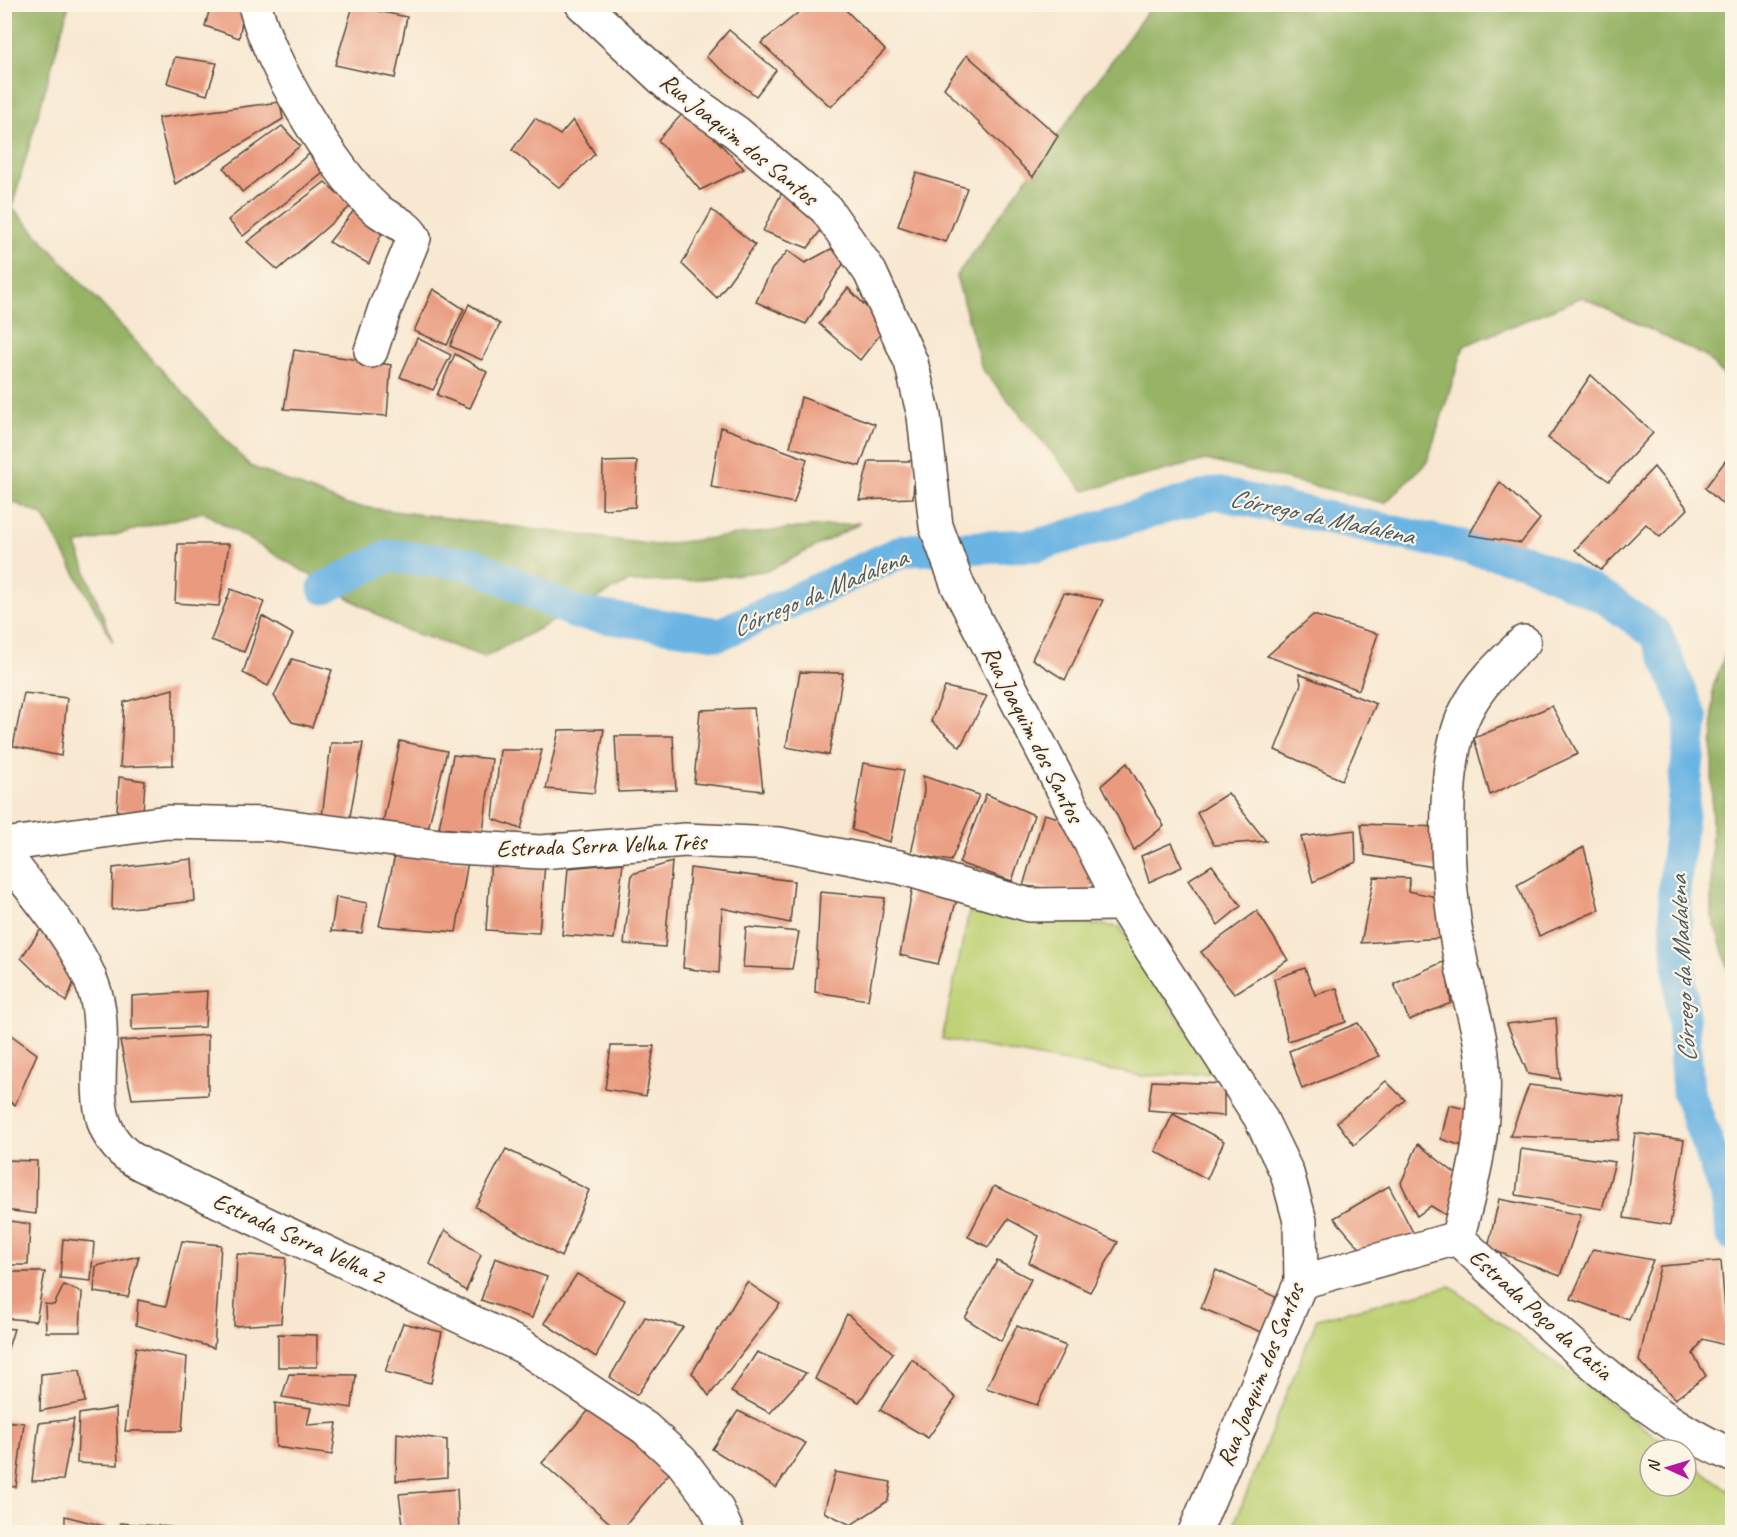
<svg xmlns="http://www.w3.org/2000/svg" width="1737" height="1537" font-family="Caveat,sans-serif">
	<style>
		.green { fill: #bed174; stroke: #7c7e49; stroke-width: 1.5 }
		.forest { fill: #96b366; stroke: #686e42; stroke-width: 1.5 }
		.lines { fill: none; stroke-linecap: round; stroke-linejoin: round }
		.canal { stroke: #6bb4e3; stroke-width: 33 }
		.building { fill: #ea9b7f }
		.minor-casing { stroke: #574639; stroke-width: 36 }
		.minor { stroke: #fff; stroke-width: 33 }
		.labels { text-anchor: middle; stroke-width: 4.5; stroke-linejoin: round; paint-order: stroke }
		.street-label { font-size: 24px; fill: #3b2a1e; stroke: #fcf5e5 }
		.water-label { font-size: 26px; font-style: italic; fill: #4c5a63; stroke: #fcf5e5 }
	</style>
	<rect width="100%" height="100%" fill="#fcf5e5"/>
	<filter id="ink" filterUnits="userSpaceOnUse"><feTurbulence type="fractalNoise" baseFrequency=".0167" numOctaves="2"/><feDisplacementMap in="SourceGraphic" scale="12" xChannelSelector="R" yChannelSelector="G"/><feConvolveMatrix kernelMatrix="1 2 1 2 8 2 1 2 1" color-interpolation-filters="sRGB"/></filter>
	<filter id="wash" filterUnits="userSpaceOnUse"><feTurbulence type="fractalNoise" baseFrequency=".008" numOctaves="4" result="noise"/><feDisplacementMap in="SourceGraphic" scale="24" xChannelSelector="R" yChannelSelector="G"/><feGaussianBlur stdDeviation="1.35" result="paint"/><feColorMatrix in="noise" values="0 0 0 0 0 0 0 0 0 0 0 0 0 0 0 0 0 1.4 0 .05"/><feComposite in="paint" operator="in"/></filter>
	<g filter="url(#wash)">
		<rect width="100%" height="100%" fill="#f8e8d1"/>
		<g class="green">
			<polygon points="969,912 1120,927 1214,1073 1142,1076 942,1039"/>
			<polygon points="1450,1286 1674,1450 1650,1450 1650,1486 1686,1486 1686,1459 1732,1493 1732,1532 1231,1532 1317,1319"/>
		</g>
		<g class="forest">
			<polygon points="4,5 69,5 12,207 250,466 347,505 656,545 788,529 861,523 770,570 688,581 628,582 485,657 400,628 203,512 76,545 113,642 43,515 5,499"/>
			<polygon points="1152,5 1732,5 1732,384 1705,356 1582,297 1464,346 1427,462 1385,503 1206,460 1084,491 982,369 956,276"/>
			<polygon points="1732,637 1732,980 1711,913 1713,687"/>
		</g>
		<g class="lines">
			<polyline class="canal" points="324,588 389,556 473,564 576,613 720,634 905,550 1038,545 1215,493 1524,560 1607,599 1656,634 1692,719 1674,892 1688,1091 1727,1198 1732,1234"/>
		</g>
		<g id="blocks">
			<g class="building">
				<polygon points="211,4 245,4 239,38 205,26"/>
				<polygon points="809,4 840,4 885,50 831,107 761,43"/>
				<polygon points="353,6 407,17 395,78 335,65"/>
				<polygon points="729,30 776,70 756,96 706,57"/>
				<polygon points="967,55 1058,136 1033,177 944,88"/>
				<polygon points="175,57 217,63 207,95 167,83"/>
				<polygon points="280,102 283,119 175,184 158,118"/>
				<polygon points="687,109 744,169 700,190 658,140"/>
				<polygon points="535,118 560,135 573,120 595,154 560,188 512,150"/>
				<polygon points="282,126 300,146 242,192 224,168"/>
				<polygon points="309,154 323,173 243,236 228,220"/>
				<polygon points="916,173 967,188 946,242 898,226"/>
				<polygon points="325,182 351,206 278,270 247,242"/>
				<polygon points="783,190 825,224 808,248 763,231"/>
				<polygon points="355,209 383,230 369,264 329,242"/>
				<polygon points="712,210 755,245 717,298 682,264"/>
				<polygon points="831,249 845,261 806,324 756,302 772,269 788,251 805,263"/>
				<polygon points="848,288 886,327 860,360 819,324"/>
				<polygon points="433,289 464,309 447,345 414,331"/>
				<polygon points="469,304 500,324 482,360 450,346"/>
				<polygon points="417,338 451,355 433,390 400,377"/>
				<polygon points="294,350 391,365 387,416 284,409"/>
				<polygon points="455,354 487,372 470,408 437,395"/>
				<polygon points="1591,375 1653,433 1609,481 1548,438"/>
				<polygon points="801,397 875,424 860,466 790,447"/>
				<polygon points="721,427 807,459 794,503 711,487"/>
				<polygon points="1732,452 1732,513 1705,488"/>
				<polygon points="637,461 635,507 602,509 603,462"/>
				<polygon points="869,461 915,461 913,498 859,500"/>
				<polygon points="1654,467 1688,509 1660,537 1646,524 1601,570 1575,550"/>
				<polygon points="1500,482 1540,519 1521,543 1469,535"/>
				<polygon points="178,544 229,544 219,606 175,603"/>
				<polygon points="231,589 264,602 244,652 211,640"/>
				<polygon points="1064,593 1103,600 1065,680 1032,659"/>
				<polygon points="1313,615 1378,634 1359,690 1267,656"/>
				<polygon points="262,616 293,634 268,686 243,673"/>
				<polygon points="292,659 332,670 312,727 292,722 274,696"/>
				<polygon points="800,672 843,673 829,755 786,747"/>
				<polygon points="1299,674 1376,704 1342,780 1275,750 1301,684"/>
				<polygon points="945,687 987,696 960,747 931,721"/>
				<polygon points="173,689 173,765 120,767 124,702"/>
				<polygon points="24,693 67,698 61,756 13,746"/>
				<polygon points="1552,706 1578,754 1490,795 1474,738"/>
				<polygon points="754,708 763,791 694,783 700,710"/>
				<polygon points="604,729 594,793 546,789 559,730"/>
				<polygon points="615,736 673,736 676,790 618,792"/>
				<polygon points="400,741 447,751 428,829 382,827"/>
				<polygon points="331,743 363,743 349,822 322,817"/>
				<polygon points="500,750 542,750 521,829 493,819"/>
				<polygon points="453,755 492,759 483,832 439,828"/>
				<polygon points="863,763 904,770 890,842 852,830"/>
				<polygon points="1127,763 1164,826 1134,850 1102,785"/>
				<polygon points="923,776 979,795 951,861 911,854 924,792"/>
				<polygon points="119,777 145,781 143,812 117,811"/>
				<polygon points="1228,793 1266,841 1214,845 1197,813"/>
				<polygon points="986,794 1034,815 1012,881 959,863"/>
				<polygon points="1044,814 1073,822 1097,880 1090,892 1023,886"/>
				<polygon points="1361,824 1438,827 1439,868 1365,855"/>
				<polygon points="1355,830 1356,862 1313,882 1301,837"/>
				<polygon points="1171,843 1182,867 1149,882 1141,856"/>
				<polygon points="1584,847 1599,910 1539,936 1517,885"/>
				<polygon points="395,855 468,861 456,932 379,926"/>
				<polygon points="192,859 195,901 112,910 113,868"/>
				<polygon points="491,859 545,864 539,933 486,930"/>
				<polygon points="672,862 665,947 624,944 632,874"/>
				<polygon points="623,863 614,939 562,935 568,868"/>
				<polygon points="1212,865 1241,906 1218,925 1188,880"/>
				<polygon points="690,868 794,881 790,923 722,908 719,973 683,968"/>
				<polygon points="1374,877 1410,878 1408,891 1442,898 1445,938 1361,943"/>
				<polygon points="913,886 957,899 938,964 900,955"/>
				<polygon points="820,892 885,898 868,1000 815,992"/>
				<polygon points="336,897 367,903 362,933 331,931"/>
				<polygon points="1257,911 1288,960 1234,994 1201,952"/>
				<polygon points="746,927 799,932 792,969 743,967"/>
				<polygon points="41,929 78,972 66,1002 21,958"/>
				<polygon points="1445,961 1451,1003 1409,1020 1394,984"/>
				<polygon points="1305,968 1315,995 1337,988 1346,1022 1288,1041 1274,979"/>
				<polygon points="207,991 205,1027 132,1030 132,996"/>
				<polygon points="1556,1018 1560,1079 1528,1074 1507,1024"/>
				<polygon points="1358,1023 1379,1056 1302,1089 1289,1051"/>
				<polygon points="4,1030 37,1054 15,1105 4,1099"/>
				<polygon points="208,1035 208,1095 132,1099 120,1041"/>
				<polygon points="611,1046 654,1046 646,1096 605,1089"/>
				<polygon points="1152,1081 1224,1084 1224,1116 1148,1110"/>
				<polygon points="1386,1081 1405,1100 1354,1145 1337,1122"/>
				<polygon points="1529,1085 1624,1097 1618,1140 1510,1136"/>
				<polygon points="1449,1105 1474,1111 1468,1148 1441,1139"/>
				<polygon points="1173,1114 1224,1141 1207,1179 1155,1151"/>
				<polygon points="1635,1133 1684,1140 1670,1225 1624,1218"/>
				<polygon points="1418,1144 1466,1182 1447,1216 1431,1206 1417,1216 1401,1183"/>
				<polygon points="506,1149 589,1190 561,1257 475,1207"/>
				<polygon points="1521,1149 1615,1162 1602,1209 1516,1195"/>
				<polygon points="4,1160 37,1161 36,1214 4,1210"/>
				<polygon points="994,1186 1118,1242 1090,1292 1029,1263 1039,1236 1008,1219 988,1247 968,1237"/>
				<polygon points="1389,1186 1418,1242 1363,1252 1334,1218"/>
				<polygon points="1499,1199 1581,1215 1560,1276 1488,1248"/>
				<polygon points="4,1220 30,1224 28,1265 4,1265"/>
				<polygon points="445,1230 481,1255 466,1291 430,1264"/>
				<polygon points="63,1239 94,1242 91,1281 60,1278"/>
				<polygon points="182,1241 221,1245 214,1348 136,1325 138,1300 166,1306"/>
				<polygon points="1593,1249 1653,1260 1629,1320 1571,1299"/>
				<polygon points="237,1254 286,1258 281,1323 234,1326"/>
				<polygon points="139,1256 128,1297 94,1292 96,1266"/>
				<polygon points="495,1258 547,1277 532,1318 481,1300"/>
				<polygon points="997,1261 1031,1279 1001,1341 965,1318"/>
				<polygon points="1721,1261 1728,1346 1703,1339 1693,1354 1706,1376 1675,1399 1639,1361 1660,1266"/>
				<polygon points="1216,1270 1280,1299 1264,1333 1201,1308"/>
				<polygon points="4,1272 45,1272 36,1321 4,1318"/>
				<polygon points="577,1274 625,1300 596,1357 544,1323"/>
				<polygon points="747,1282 780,1304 709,1396 692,1373"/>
				<polygon points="64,1285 82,1292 80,1332 46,1332 45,1304 54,1305"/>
				<polygon points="847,1314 893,1353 859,1402 815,1379"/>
				<polygon points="645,1317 683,1327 637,1395 610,1377"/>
				<polygon points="403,1323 442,1332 431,1383 385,1372"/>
				<polygon points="1017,1326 1066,1346 1037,1405 986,1388"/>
				<polygon points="4,1328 14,1329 5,1358 4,1358"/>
				<polygon points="278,1334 317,1335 317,1367 278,1367"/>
				<polygon points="136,1347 187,1357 182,1431 125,1431"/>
				<polygon points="757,1352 806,1373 770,1413 731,1392"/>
				<polygon points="912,1359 956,1398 928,1438 880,1410"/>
				<polygon points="80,1370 85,1402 40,1411 41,1374"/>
				<polygon points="289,1374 356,1375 352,1408 282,1397"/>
				<polygon points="275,1403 311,1408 307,1425 337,1423 332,1455 276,1447"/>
				<polygon points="116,1408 118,1465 77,1463 79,1414"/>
				<polygon points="590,1409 672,1470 620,1532 542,1463"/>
				<polygon points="738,1411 806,1443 776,1488 712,1449"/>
				<polygon points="74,1419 63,1480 32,1481 39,1423"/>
				<polygon points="4,1421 24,1423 16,1487 4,1486"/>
				<polygon points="397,1433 447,1440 447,1477 396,1481"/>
				<polygon points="835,1472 891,1482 888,1501 851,1525 824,1512"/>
				<polygon points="457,1489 459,1532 404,1532 399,1494"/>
				<polygon points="65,1516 108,1527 108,1532 65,1532"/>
				<polygon points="120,1523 171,1527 170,1532 119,1532"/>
			</g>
		</g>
	</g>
	<g filter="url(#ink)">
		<use href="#blocks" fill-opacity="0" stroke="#574639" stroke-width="1.5"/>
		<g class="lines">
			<g class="minor-casing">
				<g id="minor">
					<path d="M255,4C265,56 335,173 375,208C388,220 405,222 414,238L384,311L371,351"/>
					<polyline points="582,4 671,87 736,132 826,209 870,272 911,362 924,416 936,526 958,586 1122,904 1260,1117 1287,1173 1300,1221 1301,1282 1195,1532"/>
					<polyline points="4,845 167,822 269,824 440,846 541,852 685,840 779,844 899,867 1029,905 1122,904"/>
					<path d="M4,853C36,897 85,948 97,1000C110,1060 75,1132 143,1165L522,1346L645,1428L682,1462L716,1507L727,1532"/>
					<path d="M1457,1238C1473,1182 1486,1128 1483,1069C1482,1032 1468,998 1461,962C1448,900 1437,768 1466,711C1480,683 1501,664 1524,642"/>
					<path d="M1301,1282L1457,1238C1536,1310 1635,1415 1732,1455"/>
				</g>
			</g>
			<use href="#minor" class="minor"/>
		</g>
	</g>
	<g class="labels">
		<g class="street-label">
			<text transform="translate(739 139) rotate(39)" y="8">Rua Joaquim dos Santos</text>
			<text transform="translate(1033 734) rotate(63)" y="8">Rua Joaquim dos Santos</text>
			<text transform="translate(601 845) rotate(-2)" y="8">Estrada Serra Velha Três</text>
			<text transform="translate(299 1238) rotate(25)" y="8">Estrada Serra Velha 2</text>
			<text transform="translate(1541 1314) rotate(42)" y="8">Estrada Poço da Catia</text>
			<text transform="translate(1260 1375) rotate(-68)" y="8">Rua Joaquim dos Santos</text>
		</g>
		<g class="water-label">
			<text transform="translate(1322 516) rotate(12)" y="9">Córrego da Madalena</text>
			<text transform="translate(819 592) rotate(-23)" y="9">Córrego da Madalena</text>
			<text transform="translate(1682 969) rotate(-93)" y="9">Córrego da Madalena</text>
		</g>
	</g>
	<rect width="1737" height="1537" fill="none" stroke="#fcf5e5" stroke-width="24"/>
	<g transform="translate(1668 1468) rotate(274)"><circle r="28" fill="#fcf5e5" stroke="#afa495" stroke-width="1.5"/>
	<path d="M0-4.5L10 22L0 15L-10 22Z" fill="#b5179e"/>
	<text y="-9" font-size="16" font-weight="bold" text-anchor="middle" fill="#3b2a1e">N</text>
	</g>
</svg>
